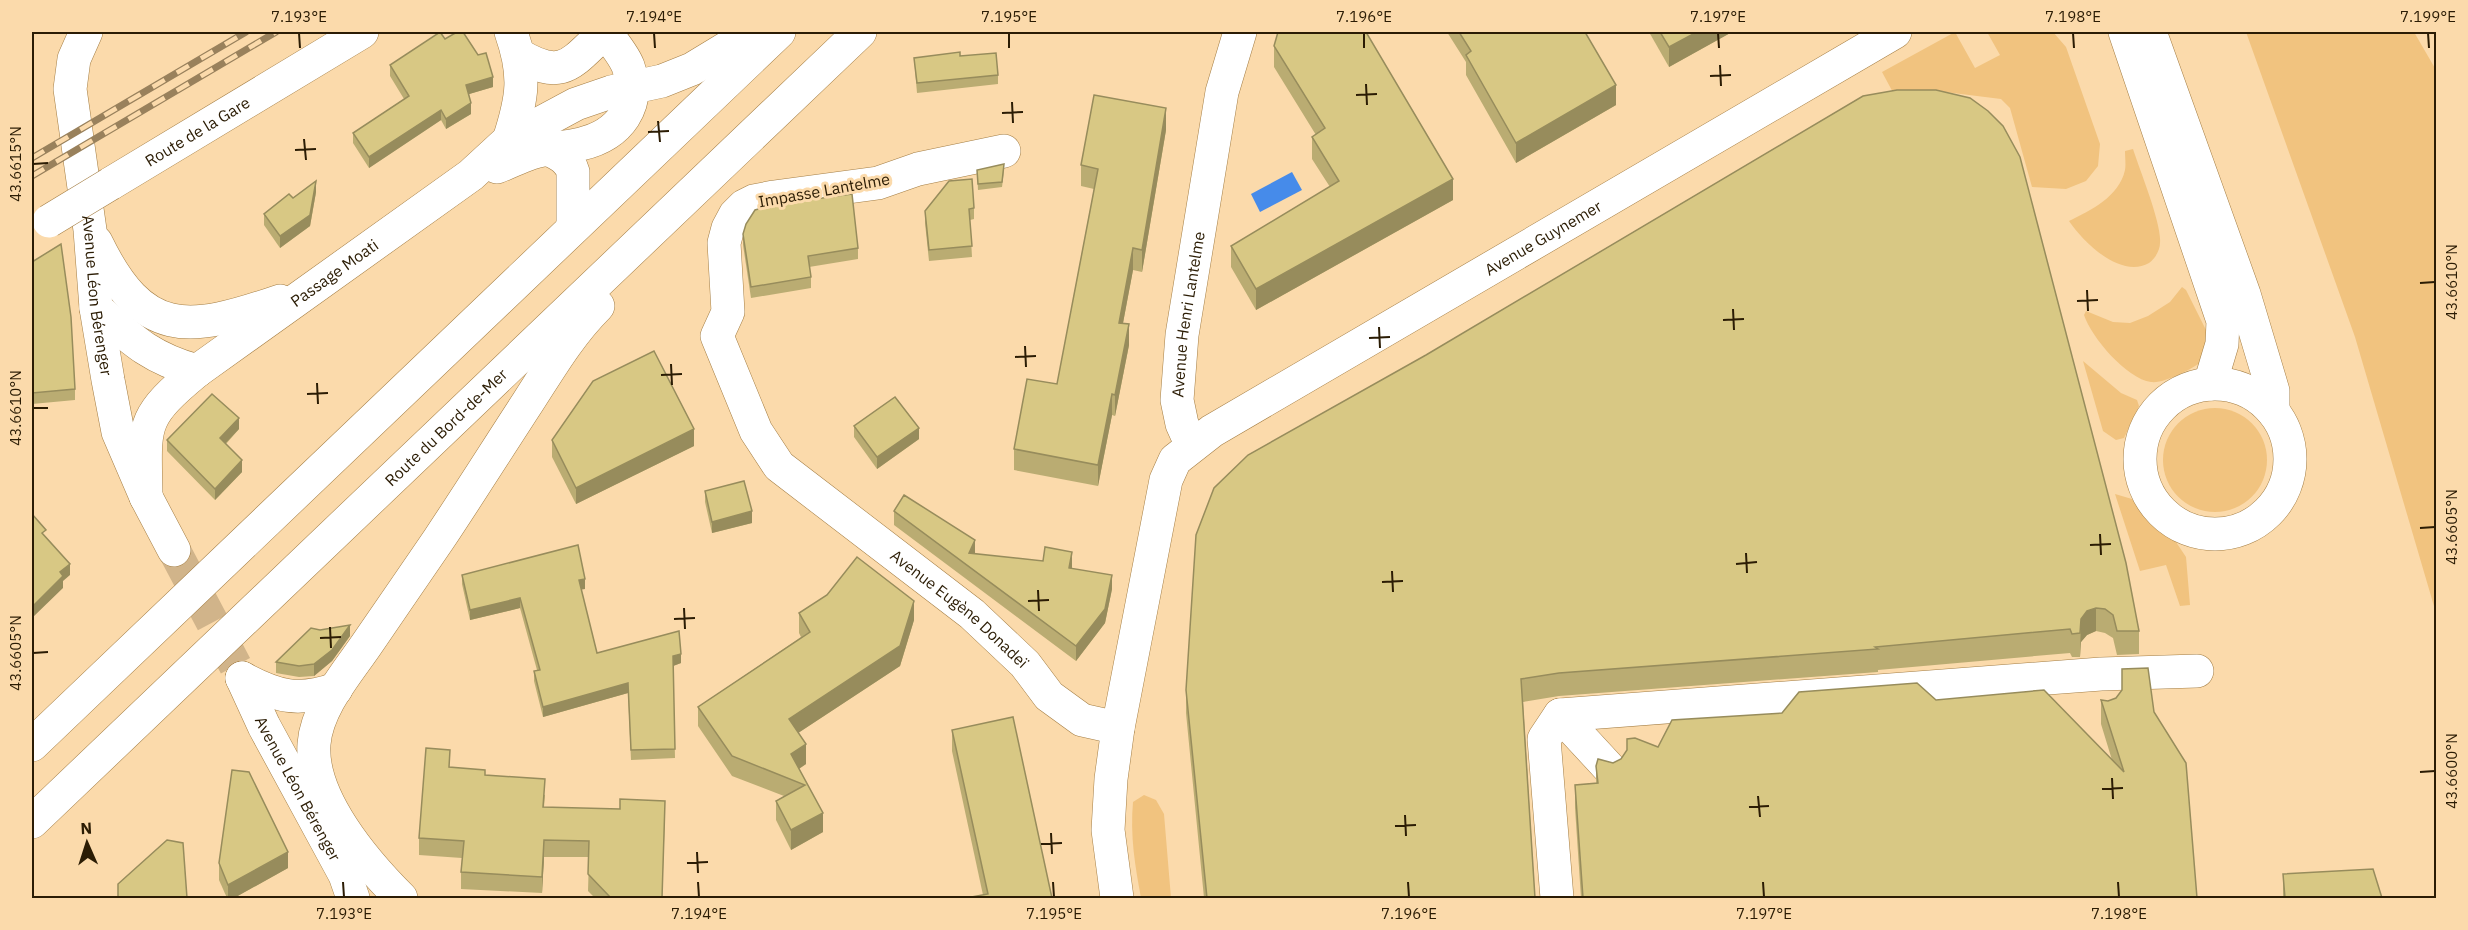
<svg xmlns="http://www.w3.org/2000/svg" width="2468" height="930" font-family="'IBM Plex Sans',sans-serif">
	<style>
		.green { fill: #f1c37f }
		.water { fill: #468bea }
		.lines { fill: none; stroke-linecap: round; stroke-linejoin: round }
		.secondary-tunnel { stroke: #d1b48a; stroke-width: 33; stroke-dasharray: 33 16; stroke-linecap: butt }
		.street-casing { stroke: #a47e44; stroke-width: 34 }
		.secondary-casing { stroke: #a47e44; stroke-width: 34 }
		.primary-casing { stroke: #a47e44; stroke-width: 34 }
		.street { stroke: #fff; stroke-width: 33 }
		.secondary { stroke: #fff; stroke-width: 33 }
		.primary { stroke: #fff; stroke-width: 33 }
		.rail-casing { stroke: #99815c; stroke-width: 7 }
		.rail { stroke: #fbdaab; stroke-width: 4.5; stroke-dasharray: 14; stroke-linecap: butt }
		.primary-bridge-casing { stroke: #a47e44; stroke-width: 34; stroke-linecap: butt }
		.primary-bridge { stroke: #fff; stroke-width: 33 }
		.wall { fill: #baac72 }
		.shaded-wall { fill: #978c5c }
		.building { fill: #d8c884; stroke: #978c5c; stroke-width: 1.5 }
		.ticks { fill: none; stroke: #2b1c04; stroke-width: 2 }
		.labels { text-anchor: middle; stroke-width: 6; stroke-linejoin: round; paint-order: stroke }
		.street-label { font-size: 16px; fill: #2b1c04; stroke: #fbdaab }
		.neatline { fill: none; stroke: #2b1c04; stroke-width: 2 }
		.ticks-label { font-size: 15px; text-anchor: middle; fill: #2b1c04 }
	</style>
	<rect width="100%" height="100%" fill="#fbdaab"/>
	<g class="green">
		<polygon points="1955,32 1975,68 2000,55 1987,32 2053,32 2066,47 2100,144 2098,166 2086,181 2066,189 2032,187 2010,108 2001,99 1945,92 1896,98 1882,72"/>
		<polygon points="2246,32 2414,32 2436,70 2436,613 2355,337"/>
		<path d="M2133,149C2140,171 2162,224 2160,243C2160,250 2155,259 2149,263C2121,279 2084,243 2069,221C2091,210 2119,197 2125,170C2126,165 2125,157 2125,151Z"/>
		<path d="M2182,287L2186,290L2209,336L2206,359C2195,367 2165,384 2151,382C2127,379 2091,337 2084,315L2086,311L2113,322L2130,323L2148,316L2170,302Z"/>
		<polygon points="2083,361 2121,393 2137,400 2139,406 2124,438 2116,440 2103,431"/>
		<circle cx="2215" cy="460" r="52"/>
		<polygon points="2115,494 2132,499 2150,524 2176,542 2186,557 2190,605 2180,606 2166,565 2140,571"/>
		<path d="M1144,795L1156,800L1164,814L1171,898H1141C1135,866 1130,836 1133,802Z"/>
	</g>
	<polygon class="water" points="1292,172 1302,190 1260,212 1251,194"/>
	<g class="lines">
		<polyline class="secondary-tunnel" points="174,550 242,678"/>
		<g class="street-casing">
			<g id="street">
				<polyline points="2125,32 2223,321 2222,344 2210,384"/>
				<polyline points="2150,32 2244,294 2273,391 2273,411"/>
				<path id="s1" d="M1004,151L918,169L878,183L774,197L754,201L744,206L735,215L728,228L724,243L728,312L717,336L756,431L779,466L972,614L1025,664L1049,696L1082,720L1118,728"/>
				<circle cx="2215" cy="459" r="75"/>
				<path id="s2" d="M1192,446L1182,424L1177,400L1182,335L1222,92L1240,32"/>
				<polyline points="1560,715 1609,768"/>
				<path id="s3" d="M1117,898L1108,830L1111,779L1118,728L1166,480L1175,460L1212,431L1895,32"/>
				<polyline points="1557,898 1544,739 1560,715 2101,674 2197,671"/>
			</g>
		</g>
		<g class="secondary-casing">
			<g id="secondary">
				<path id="s4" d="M86,32L74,59L70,89L90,230L96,308L108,380L118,432L146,497L174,550"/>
				<path d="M519,55C564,82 572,62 605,32"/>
				<path d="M509,140C523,97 526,75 511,32"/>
				<path d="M548,149C560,155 569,159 573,172V228"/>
				<path d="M497,167C508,163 519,157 531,153C547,148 564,148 581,144C619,135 642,106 628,66C623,54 613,42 605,32"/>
				<path d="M96,242C143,339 187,333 280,301"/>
				<path d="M96,308C132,340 150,358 197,371"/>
				<path id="s5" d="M146,497C145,424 139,419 197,371L471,175L509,140L576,104L611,92L662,81L692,69L753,32"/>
				<path id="s6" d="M242,678L264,726L345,875L353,898"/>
			</g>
		</g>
		<g class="primary-casing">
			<g id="primary">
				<path id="s7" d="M110,184L362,32"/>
				<path d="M242,678C277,697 298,702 336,689"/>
				<polyline points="32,745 779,32"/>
				<path id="s8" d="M32,822L860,32"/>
				<path d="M401,898C365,862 310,798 314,744C317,706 349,671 369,641C392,607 416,573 439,539C469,494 498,448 528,402C550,368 569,335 598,306"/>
			</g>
		</g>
		<use href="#street" class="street"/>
		<use href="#secondary" class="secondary"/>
		<use href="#primary" class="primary"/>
		<g class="rail-casing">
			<g id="rail">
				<polyline points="32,158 246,32"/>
				<polyline points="32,176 276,32"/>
			</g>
		</g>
		<use href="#rail" class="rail"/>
		<g class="primary-bridge-casing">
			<polyline id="primary-bridge" points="49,221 110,184"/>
		</g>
		<use href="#primary-bridge" class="primary-bridge"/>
	</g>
	<g class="wall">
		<polygon points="1447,32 1585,32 1616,105 1516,163 1466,75 1466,62"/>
		<polygon points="1649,32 1732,32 1669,67"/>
		<polygon points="445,39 493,87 469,94 471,114 446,129 441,120 369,168 353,143 353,133 404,99 390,76 390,65"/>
		<polygon points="1274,46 1453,200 1256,310 1231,267 1231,246 1330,187 1312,159 1312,137 1316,135 1274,67"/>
		<polygon points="914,58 998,75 998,84 917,93"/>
		<polygon points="1863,96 2139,631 2139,654 2117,655 2113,638 2105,633 2096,631 2087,635 2081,642 2080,657 2072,657 2070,653 1878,670 1878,672 1559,696 1523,702 1535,898 1204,898 1186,713 1186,690 1426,355"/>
		<polygon points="1166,130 1142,272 1133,270 1123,323 1129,345 1115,416 1112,415 1098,486 1014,470 1014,449 1057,384 1094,189 1081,186 1081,165"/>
		<polygon points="977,170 1004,170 1002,187 978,190"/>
		<polygon points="316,192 310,226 280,248 264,225 264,214 293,198"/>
		<polygon points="974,208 974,219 970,220 972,257 929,261 925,223 925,211"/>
		<polygon points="743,234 858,248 858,259 809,267 811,277 811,288 751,298 743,245"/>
		<polygon points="32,262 75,389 75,400 32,404"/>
		<polygon points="854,426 919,439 877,469 854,437"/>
		<polygon points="239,429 226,444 242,472 215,500 167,451 167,440"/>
		<polygon points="552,440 694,446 576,504 552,457"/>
		<polygon points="705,491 752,523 712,533 705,502"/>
		<polygon points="894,511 975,554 1072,567 1072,569 1112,589 1105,623 1076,661 894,525"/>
		<polygon points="462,575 585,589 581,589 597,653 681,663 673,666 675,758 631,760 628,693 543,717 534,681 534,671 537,670 520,608 470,620 462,584"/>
		<polygon points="799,613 914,620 900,666 798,733 806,764 799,769 823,832 791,850 776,820 776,801 784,796 732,776 698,726 698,707 801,637 799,633"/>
		<polygon points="350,636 332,661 314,676 299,677 276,673 276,662"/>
		<polygon points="1936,700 2112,760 2101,724 2101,700 2154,712 2197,898 1581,898 1575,808 1575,785 1596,783 1596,766 1613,763 1658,747 1782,713"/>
		<polygon points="952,730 1052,898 983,895 952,751"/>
		<polygon points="449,767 485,775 545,795 544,807 665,817 662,898 595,898 588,891 589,857 544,857 542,893 461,889 461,872 462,858 419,855 419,838"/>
		<polygon points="219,863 288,868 234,898 227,898 219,880"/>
		<polygon points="2283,874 2382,898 2283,898"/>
	</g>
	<g class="shaded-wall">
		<polygon points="1697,32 1732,32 1669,67 1669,47"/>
		<polygon points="493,77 493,87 466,95 466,85"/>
		<polygon points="1616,85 1616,105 1516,163 1516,143"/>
		<polygon points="471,103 471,114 446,129 446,119"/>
		<polygon points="1166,108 1166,130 1142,272 1142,250"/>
		<polygon points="441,110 441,120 369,168 369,157"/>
		<polygon points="1453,179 1453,200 1256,310 1256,289"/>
		<polygon points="316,181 316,192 310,226 280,248 280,236"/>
		<polygon points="1133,248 1133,270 1119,344 1119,323"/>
		<polygon points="1129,324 1129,345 1115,416 1115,395"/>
		<polygon points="1112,394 1112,415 1098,486 1098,465"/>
		<polygon points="239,418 239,429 220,449 220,438"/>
		<polygon points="919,428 919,439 877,469 877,457"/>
		<polygon points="694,429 694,446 576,504 576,488"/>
		<polygon points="242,460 242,472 215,500 215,489"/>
		<polygon points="752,511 752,523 712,533 712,522"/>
		<polygon points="975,540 975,555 969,568 969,553"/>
		<polygon points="1072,552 1072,567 1069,583 1069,568"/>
		<polygon points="70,564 70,575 63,581 63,588 32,618 32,607 60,572"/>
		<polygon points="1112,575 1112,589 1105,623 1076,661 1076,646"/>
		<polygon points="585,579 585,589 579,590 579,580"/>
		<polygon points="520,598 520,608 470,620 470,610"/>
		<polygon points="914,601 914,620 900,666 789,739 789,719"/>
		<polygon points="2096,608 2096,631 2087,635 2081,642 2080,657 2081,619 2087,611"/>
		<polygon points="350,625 350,636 332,661 314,676 314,664"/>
		<polygon points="681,654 681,663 673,666 673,656"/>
		<polygon points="628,683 628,693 543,717 543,707"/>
		<polygon points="806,744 806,764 791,774 791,754"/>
		<polygon points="823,813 823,832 791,850 791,830"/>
		<polygon points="544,840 544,857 542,893 542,877"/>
		<polygon points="288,852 288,868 234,898 228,898 228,885"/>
	</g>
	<g class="building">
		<polygon points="440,32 445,39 457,32 463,32 478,55 486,53 493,77 466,85 471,103 446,119 441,110 369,157 353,133 409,96 390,65"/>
		<polygon points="1278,32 1366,32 1453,179 1256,289 1231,246 1339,181 1312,137 1325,128 1274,46"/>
		<polygon points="1459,32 1585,32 1616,85 1516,143 1466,55 1471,51"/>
		<polygon points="1660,32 1697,32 1669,47"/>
		<polygon points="960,52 960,56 996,53 998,75 917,83 914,58"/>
		<polygon points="1897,90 1936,90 1970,98 1988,111 2003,126 2020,157 2126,563 2139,631 2117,631 2113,615 2105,609 2096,608 2087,611 2081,619 2080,633 2072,634 2070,629 1875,647 1878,649 1559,673 1521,679 1535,898 1207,898 1186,690 1196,535 1214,488 1248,455 1426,355 1863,96"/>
		<polygon points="1094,95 1166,108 1142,250 1133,248 1119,323 1129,324 1115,395 1112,394 1098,465 1014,449 1027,379 1057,384 1098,169 1081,165"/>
		<polygon points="1004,164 1002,182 978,184 977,170"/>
		<polygon points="972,179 974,208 969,209 972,246 929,250 925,211 949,181"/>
		<polygon points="316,181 310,215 280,236 264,214 289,194 293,198"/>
		<polygon points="852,194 858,248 808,256 811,277 751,287 743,234 746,224 755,210 777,204"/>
		<polygon points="61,244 71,317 75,389 32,393 32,262"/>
		<polygon points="654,351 694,429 576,488 552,440 593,381"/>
		<polygon points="212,394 239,418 220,438 242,460 215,489 167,440"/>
		<polygon points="895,397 919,428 877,457 854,426"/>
		<polygon points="744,481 752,511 712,522 705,491"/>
		<polygon points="904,495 975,540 969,553 1043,561 1045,547 1072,552 1069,568 1112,575 1105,609 1076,646 894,511"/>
		<polygon points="32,514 46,530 42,533 70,564 60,572 63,576 32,607"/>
		<polygon points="578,545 585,579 579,580 597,653 679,631 681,654 673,656 675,749 631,750 628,683 543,707 534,671 540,670 520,598 470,610 462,575"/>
		<polygon points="857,557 914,601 900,646 789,719 806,744 791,754 823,813 791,830 776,801 805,785 732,756 698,707 810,632 799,613 827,595"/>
		<polygon points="350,625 332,650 314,664 299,666 276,662 311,628 320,630"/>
		<polygon points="2148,668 2154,712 2186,763 2197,898 1583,898 1575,785 1598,783 1596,766 1598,759 1613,763 1621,759 1627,750 1627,739 1635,738 1658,747 1672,720 1782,713 1799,692 1917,683 1936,700 2044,690 2124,772 2101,700 2108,701 2116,698 2122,690 2122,669"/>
		<polygon points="1013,717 1052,898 966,898 988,894 952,730"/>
		<polygon points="426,748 450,750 449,767 485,770 485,775 545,779 543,807 620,809 620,799 665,801 662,898 611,898 588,874 589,841 544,840 542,877 461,872 464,841 419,838"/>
		<polygon points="232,770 249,772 288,852 228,885 219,863"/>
		<polygon points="167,840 183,843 187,898 118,898 118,884"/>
		<polygon points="2373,869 2382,898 2285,898 2283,874"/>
	</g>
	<path class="ticks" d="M299,33L300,48M654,33L655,48M1009,33V48M1364,33V48M1718,33L1719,48M2073,33L2074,48M2428,33L2429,48M1720,65L1721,86M1710,76L1731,75M1366,84L1367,105M1356,95L1377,94M1012,102L1013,123M1002,113L1023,112M658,121L660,142M648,132L669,131M304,139L306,160M295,150L316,149M33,164L48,163M2420,283L2435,282M2087,290L2088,311M2077,301L2098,300M1733,309L1734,330M1723,320L1744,319M1379,327L1380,348M1369,338L1390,337M1025,346L1026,367M1015,357L1036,356M671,364L672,385M661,375L682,374M317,383L318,404M307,394L328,393M33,408H48M2420,528L2435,527M2100,534L2101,555M2090,545L2111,544M1746,553L1747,573M1736,564L1757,562M1392,571L1393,592M1382,582L1403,581M1038,590L1039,611M1028,601L1049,600M684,608L685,629M674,619L695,618M330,627L331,648M320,638L341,637M33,653L48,652M2420,772L2435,771M2112,778L2113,799M2102,789L2123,788M1758,796L1760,817M1749,807L1769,806M1405,815L1406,836M1395,826L1416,825M1051,833L1052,854M1041,844L1062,843M697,852L698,873M687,863L708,862M343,882L344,897M698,882L699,897M1053,882L1054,897M1408,882L1409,897M1763,882L1764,897M2118,882L2119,897"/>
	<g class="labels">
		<g class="street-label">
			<text dy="6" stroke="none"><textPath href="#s7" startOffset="102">Route de la Gare</textPath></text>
			<text transform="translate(824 190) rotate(-10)" y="6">Impasse Lantelme</text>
			<text dy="6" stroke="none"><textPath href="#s3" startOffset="876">Avenue Guynemer</textPath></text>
			<text dy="6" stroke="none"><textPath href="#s5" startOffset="314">Passage Moati</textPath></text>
			<text dy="6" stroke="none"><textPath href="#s4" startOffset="268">Avenue Léon Bérenger</textPath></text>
			<text dy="6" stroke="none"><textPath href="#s2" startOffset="135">Avenue Henri Lantelme</textPath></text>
			<text dy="6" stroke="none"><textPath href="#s8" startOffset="572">Route du Bord-de-Mer</textPath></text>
			<text dy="6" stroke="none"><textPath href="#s1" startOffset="780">Avenue Eugène Donadeï</textPath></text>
			<text dy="6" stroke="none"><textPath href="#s6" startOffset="124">Avenue Léon Bérenger</textPath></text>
		</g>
	</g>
	<rect width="2468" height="930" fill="none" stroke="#fbdaab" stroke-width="66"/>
	<g transform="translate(87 843) rotate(357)" stroke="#fbdaab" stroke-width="4.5" paint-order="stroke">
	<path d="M0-4.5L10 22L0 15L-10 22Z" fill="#2b1c04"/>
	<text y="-9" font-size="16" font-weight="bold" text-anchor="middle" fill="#2b1c04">N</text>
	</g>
	<rect x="33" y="33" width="2402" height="864" class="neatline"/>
	<g class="ticks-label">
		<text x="299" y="22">7.193°E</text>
		<text x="654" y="22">7.194°E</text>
		<text x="1009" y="22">7.195°E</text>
		<text x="1364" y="22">7.196°E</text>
		<text x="1718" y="22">7.197°E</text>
		<text x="2073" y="22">7.198°E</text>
		<text x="2428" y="22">7.199°E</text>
		<text transform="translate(16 164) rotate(-90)" y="5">43.6615°N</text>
		<text transform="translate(2452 282) rotate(-90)" y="5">43.6610°N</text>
		<text transform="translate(16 408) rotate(-90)" y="5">43.6610°N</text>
		<text transform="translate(2452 527) rotate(-90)" y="5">43.6605°N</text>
		<text transform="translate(16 653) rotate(-90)" y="5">43.6605°N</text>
		<text transform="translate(2452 771) rotate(-90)" y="5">43.6600°N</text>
		<text x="344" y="919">7.193°E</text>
		<text x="699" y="919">7.194°E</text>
		<text x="1054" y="919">7.195°E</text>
		<text x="1409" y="919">7.196°E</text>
		<text x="1764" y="919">7.197°E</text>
		<text x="2119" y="919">7.198°E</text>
	</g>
</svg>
